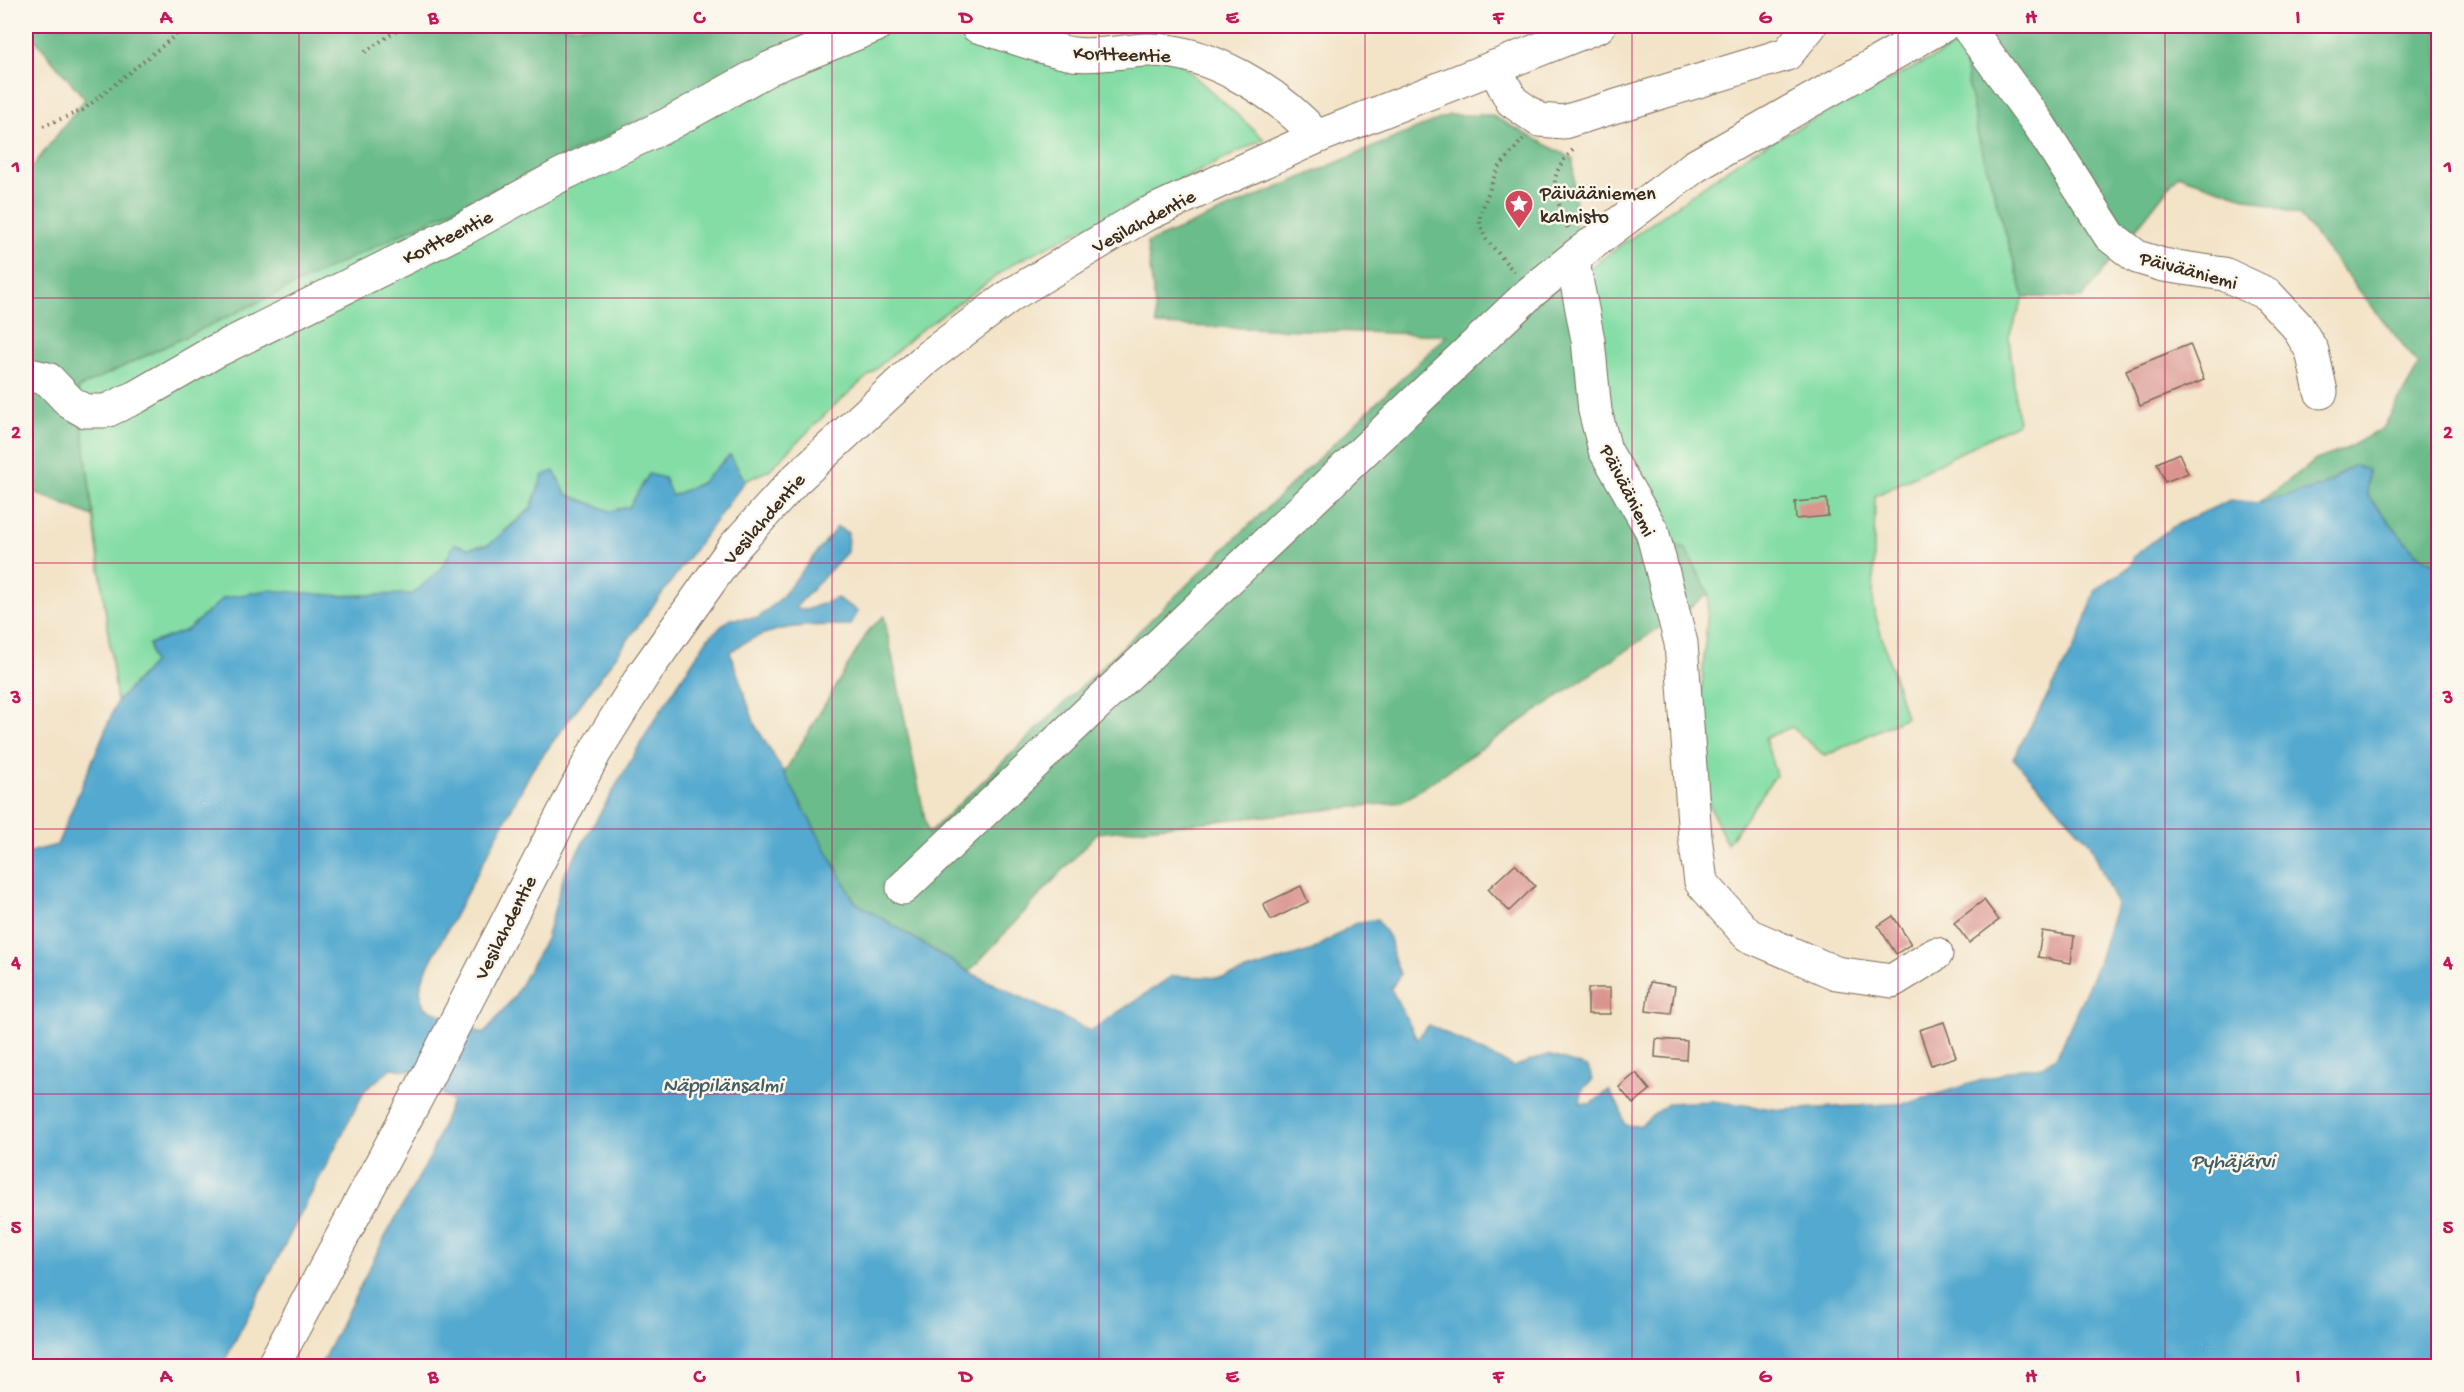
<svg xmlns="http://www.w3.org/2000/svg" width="2464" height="1392" font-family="'Gochi Hand',sans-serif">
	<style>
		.green { fill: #83dda4; stroke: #5f8461; stroke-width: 1.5 }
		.forest { fill: #6abc8a; stroke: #527354; stroke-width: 1.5 }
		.water { fill: #52a9cf; stroke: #466a76; stroke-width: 1.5 }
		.building { fill: #da9590 }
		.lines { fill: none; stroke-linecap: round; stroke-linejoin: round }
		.minor-casing { stroke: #7b6b59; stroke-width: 35 }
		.major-casing { stroke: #7b6b59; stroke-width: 35 }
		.path { stroke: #7b6b59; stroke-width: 4; stroke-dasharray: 1.5 4.5; stroke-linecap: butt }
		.minor { stroke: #fff; stroke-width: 33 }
		.major { stroke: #fff; stroke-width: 33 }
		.grid { fill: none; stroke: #c2185b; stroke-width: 1.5; stroke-opacity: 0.55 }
		.labels { text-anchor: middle; stroke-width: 5; stroke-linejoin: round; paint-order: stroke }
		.street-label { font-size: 20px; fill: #3b2a1e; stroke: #fbf7ec }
		.poi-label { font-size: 20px; fill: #3b2a1e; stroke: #fbf7ec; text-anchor: start }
		.water-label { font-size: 21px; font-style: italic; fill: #445d65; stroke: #fbf7ec }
		.neatline { fill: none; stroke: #c2185b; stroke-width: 2 }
		.grid-label { font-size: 20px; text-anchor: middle; font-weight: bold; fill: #c2185b }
	</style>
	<rect width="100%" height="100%" fill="#fbf7ec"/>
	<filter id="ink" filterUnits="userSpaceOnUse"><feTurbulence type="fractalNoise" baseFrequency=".0167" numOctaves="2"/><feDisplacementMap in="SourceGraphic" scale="12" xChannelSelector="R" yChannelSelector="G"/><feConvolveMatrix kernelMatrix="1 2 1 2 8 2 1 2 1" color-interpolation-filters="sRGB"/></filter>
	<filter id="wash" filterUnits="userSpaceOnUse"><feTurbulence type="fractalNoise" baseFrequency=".008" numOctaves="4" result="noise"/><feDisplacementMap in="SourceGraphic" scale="24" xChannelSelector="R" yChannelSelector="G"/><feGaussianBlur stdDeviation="1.35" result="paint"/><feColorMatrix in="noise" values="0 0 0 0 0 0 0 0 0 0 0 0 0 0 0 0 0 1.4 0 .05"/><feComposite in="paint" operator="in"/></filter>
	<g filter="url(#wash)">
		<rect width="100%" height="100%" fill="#f3e3c7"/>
		<g class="green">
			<polygon points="838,26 1029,26 1093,54 1151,37 1264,139 1016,262 917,333 835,405 769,470 745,481 730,455 701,483 672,496 629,507 610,511 566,494 554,472 543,476 531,508 490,544 469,548 455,545 440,570 413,594 224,598 187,630 149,644 153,663 117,702 77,388"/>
			<polygon points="1961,43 1978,136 2024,297 2009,336 2018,423 1875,496 1873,607 1906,717 1825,756 1792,727 1765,738 1776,775 1727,844 1695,774 1709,594 1642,531 1578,276 1753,151"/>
		</g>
		<g class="forest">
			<polygon points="26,26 838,26 78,388 93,516 26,489 26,175 85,99 26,29"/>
			<polygon points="1977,26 2438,26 2438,565 2415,553 2367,495 2368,471 2354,465 2321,487 2258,503 2316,460 2346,449 2383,428 2419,365 2299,215 2178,175 2082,298 2024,297 1978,136 1961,43"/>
			<polygon points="1449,115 1491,115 1573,159 1583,401 1642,531 1686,549 1709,594 1402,802 1097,833 969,972 855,902 784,773 869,630 884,616 928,834 1447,335 1157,325 1147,243"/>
		</g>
		<path class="water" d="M730,455L745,481L532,770L425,972L420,989L424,1007L484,1034L514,997L546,939L564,875L652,724L708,638L730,619L758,618L781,598L837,527L848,533L847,552L795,608L806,610L837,598L858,611L851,625C805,625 769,624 730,652L755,725L784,773L855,902L969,972L1090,1031L1172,976L1224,978L1313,950L1354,924L1377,919L1391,941L1393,956L1400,974L1391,989L1417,1039L1429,1025L1513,1067L1548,1055L1588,1067L1593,1080L1583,1089L1580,1103L1591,1104L1609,1090L1620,1108L1625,1125L1639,1126L1669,1103L1712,1101L1782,1110L1909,1103L2020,1068H2039L2057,1056L2098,964L2116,904L2090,843L2013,758L2079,639L2096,589L2130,567L2134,556L2172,527L2230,500L2258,503L2321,487L2354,465L2368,470L2367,495L2415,553L2438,565V1366H320L385,1237L430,1157L452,1101L412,1071L392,1068L365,1090L222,1366H26V853L57,845L117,702L153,663L149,644L187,630L224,598L268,590L342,596L413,594L440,570L455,544L469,548L490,544L531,509L543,475L554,471L566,494L610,511L629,507L649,474L664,478L672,496L701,483Z"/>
		<g id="blocks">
			<g class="building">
				<polygon points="2190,344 2204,380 2140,406 2126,370"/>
				<polygon points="2179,453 2188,473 2165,482 2157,463"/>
				<polygon points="1827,499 1828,516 1796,519 1795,502"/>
				<polygon points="1515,864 1535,886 1509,911 1488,889"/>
				<polygon points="1301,886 1308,902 1271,920 1263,904"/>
				<polygon points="1984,900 1999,920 1969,943 1954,923"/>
				<polygon points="1893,916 1911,944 1896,954 1878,926"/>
				<polygon points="2042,931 2074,936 2071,963 2038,957"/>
				<polygon points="1650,982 1675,986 1671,1014 1646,1011"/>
				<rect x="1588" y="988" width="22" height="26"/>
				<polygon points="1944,1022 1956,1057 1931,1065 1919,1030"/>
				<polygon points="1656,1039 1687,1041 1686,1060 1655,1057"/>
				<polygon points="1636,1073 1650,1090 1633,1104 1619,1087"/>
			</g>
		</g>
	</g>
	<g filter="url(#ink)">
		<use href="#blocks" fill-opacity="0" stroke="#7b6b59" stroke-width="1.5"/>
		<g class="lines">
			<g class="minor-casing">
				<g id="minor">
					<path d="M977,26C1008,34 1041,49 1073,54C1098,57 1122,51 1146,50C1207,48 1279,93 1317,137"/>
					<polyline points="1967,26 2040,126 2110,236 2137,257 2163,265 2224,274 2267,294 2297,326 2312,351 2321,392"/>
					<polyline points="1494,67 1512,101 1539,120 1564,122 1787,54 1810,26"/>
					<polyline points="26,374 48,379 71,403 85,411 106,411 136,397 214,352 465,228 561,175 667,125 770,68 875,26"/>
					<polyline points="903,888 1531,292 1577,255"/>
					<polyline points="1936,954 1892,981 1836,973 1748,935 1701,882 1695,837 1681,643 1652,531 1605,450 1595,411 1588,340 1574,268 1577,255 1695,166 1942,26"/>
				</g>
			</g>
			<g class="major-casing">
				<polyline id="major" points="273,1366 419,1093 595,752 643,675 735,546 794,481 928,357 1011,295 1143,216 1317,137 1599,26"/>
			</g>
			<g class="path">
				<polyline points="365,52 403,26"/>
				<polyline points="43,126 83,110 187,26"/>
				<path d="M1568,228C1555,194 1544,178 1574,149"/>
				<polyline points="1514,272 1486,239 1480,226 1480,215 1497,170 1523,139"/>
			</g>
			<use href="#minor" class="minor"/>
			<use href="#major" class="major"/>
		</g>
	</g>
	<path class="grid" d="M299,26V1366M566,26V1366M832,26V1366M1099,26V1366M1365,26V1366M1632,26V1366M1898,26V1366M2165,26V1366M26,298H2438M26,563H2438M26,829H2438M26,1094H2438"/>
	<defs>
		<g id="sight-pin" transform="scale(1.5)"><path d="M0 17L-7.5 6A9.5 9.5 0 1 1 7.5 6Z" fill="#d1495b" stroke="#fbf7ec"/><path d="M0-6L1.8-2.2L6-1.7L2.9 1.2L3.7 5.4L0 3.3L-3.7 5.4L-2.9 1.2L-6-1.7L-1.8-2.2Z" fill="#fff"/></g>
	</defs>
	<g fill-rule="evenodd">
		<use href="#sight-pin" x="1519" y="204"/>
	</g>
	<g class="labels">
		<g class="street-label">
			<text transform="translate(1122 53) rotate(2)" y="7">Kortteentie</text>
			<text transform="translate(1143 220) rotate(-28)" y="7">Vesilahdentie</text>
			<text transform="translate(447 236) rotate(-27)" y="7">Kortteentie</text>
			<text transform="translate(2189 269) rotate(15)" y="7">Päivääniemi</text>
			<text transform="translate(1629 490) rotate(63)" y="7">Päivääniemi</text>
			<text transform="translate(763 518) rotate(-49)" y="7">Vesilahdentie</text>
			<text transform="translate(504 927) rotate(-63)" y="7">Vesilahdentie</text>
		</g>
		<g class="poi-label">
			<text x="1540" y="199">Päivääniemen<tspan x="1540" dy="23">kalmisto</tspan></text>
		</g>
		<g class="water-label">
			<text x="723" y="1091">Näppilänsalmi</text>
			<text x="2233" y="1167">Pyhäjärvi</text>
		</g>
	</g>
	<rect width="2464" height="1392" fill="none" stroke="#fbf7ec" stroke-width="66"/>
	<rect x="33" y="33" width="2398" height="1326" class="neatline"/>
	<g class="grid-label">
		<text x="166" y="23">A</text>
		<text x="433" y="23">B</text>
		<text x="699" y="23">C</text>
		<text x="966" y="23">D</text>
		<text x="1232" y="23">E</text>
		<text x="1498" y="23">F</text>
		<text x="1765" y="23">G</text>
		<text x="2031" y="23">H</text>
		<text x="2298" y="23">I</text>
		<text x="16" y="172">1</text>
		<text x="2448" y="172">1</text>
		<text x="16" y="438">2</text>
		<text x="2448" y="438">2</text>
		<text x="16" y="703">3</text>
		<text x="2448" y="703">3</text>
		<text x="16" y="968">4</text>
		<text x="2448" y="968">4</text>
		<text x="16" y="1233">5</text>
		<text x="2448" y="1233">5</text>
		<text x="166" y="1382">A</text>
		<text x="433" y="1382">B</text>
		<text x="699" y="1382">C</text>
		<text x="966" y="1382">D</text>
		<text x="1232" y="1382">E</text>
		<text x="1498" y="1382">F</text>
		<text x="1765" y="1382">G</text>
		<text x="2031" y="1382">H</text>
		<text x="2298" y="1382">I</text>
	</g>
</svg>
